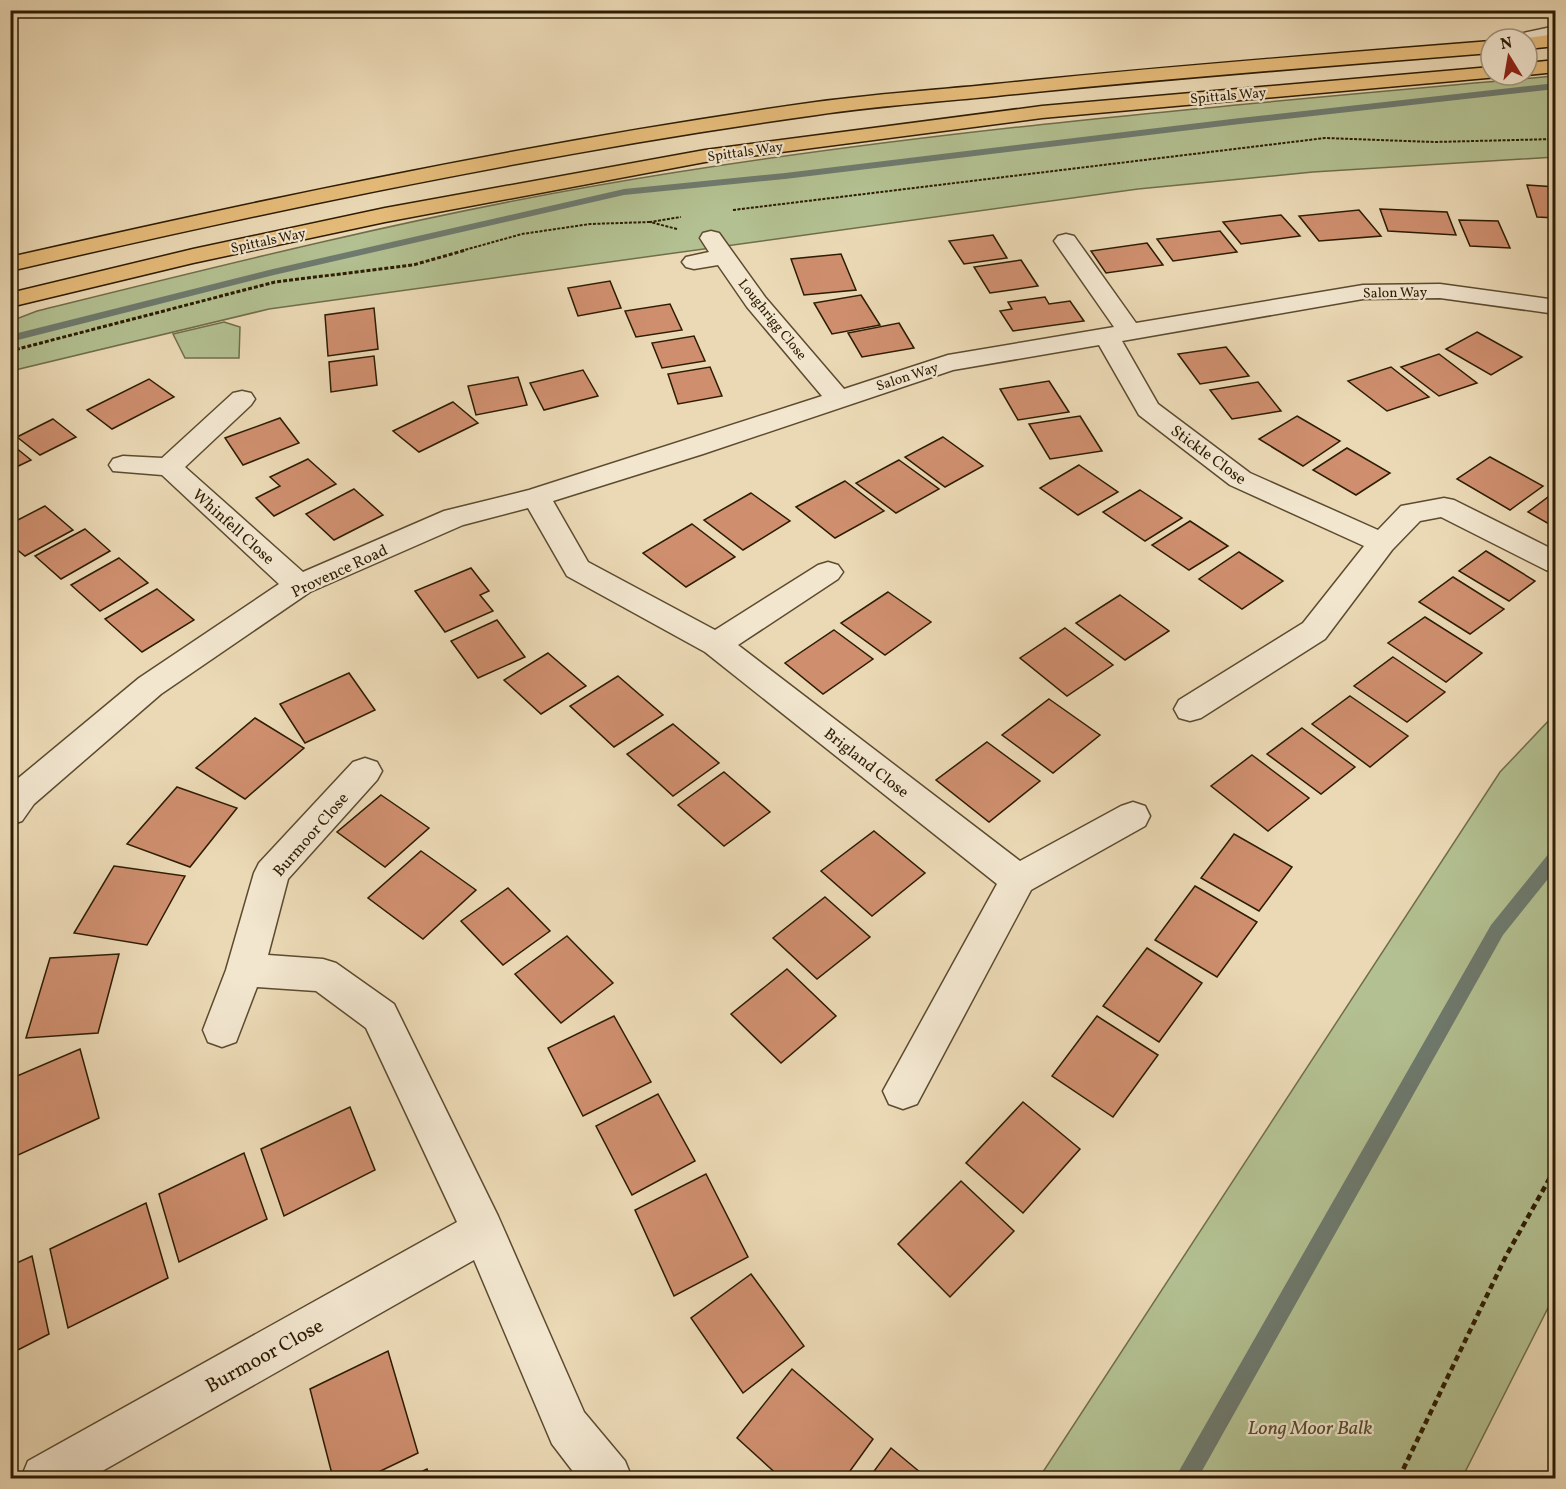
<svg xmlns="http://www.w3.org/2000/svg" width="1566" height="1489" font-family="Vollkorn,serif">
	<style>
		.green { fill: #b3c091; stroke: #706e4a; stroke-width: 1.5 }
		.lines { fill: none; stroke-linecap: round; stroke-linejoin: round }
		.stream { fill: #6e7a6e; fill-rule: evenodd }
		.building { fill: #cf8f6f; stroke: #2d1c02; stroke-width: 1.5 }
		.minor-casing { stroke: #5c4b2f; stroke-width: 3 }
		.highway-casing { stroke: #2d1c02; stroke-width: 3 }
		.path-far2 { stroke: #2d1c02; stroke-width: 2; stroke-dasharray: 3 1.5; stroke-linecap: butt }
		.path-far1 { stroke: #2d1c02; stroke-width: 3; stroke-dasharray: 4 2; stroke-linecap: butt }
		.path { stroke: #2d1c02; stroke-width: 4.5; stroke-dasharray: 6 4; stroke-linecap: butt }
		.minor { fill: #f2e6cf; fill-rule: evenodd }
		.highway { fill: #e6bc7a; fill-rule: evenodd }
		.labels { text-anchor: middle; stroke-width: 4.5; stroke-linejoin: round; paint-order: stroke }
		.far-street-label { font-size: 14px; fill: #2d1c02; stroke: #f2e6cf }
		.street-label { font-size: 16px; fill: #2d1c02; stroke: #f2e6cf }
		.near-street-label { font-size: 20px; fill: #2d1c02; stroke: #f2e6cf }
		.near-park-label { font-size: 20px; font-style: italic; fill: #554d2d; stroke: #f2e6cf }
	</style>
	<rect width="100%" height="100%" fill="#ebd9b5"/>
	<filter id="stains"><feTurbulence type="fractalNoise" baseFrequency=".00333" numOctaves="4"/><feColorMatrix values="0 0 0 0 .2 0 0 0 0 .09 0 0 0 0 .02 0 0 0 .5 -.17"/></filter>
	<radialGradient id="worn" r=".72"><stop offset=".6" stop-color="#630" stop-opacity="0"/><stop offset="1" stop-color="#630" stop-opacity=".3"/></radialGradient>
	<g class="green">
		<path d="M1555,76V157L1313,172L1138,189L269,309L11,371V321L37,311C219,266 402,220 588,187C906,131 1234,105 1555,76Z"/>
		<polygon points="224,322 240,327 239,358 185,358 173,334"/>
		<polygon points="1555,714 1555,1294 1462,1478 1039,1478 1500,772"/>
	</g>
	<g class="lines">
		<g class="stream">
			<polygon points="1556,83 1556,89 1240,124 785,179 624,195 274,275 10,342 10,335 273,269 624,189 785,173 1240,118"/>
			<polygon points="1556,851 1556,869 1503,935 1198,1478 1175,1478 1491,925 1550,852"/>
		</g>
	</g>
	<g class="building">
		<polygon points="1527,185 1556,187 1556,218 1537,217"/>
		<polygon points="1380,209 1447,212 1456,235 1388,231"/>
		<polygon points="1359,210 1381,236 1319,241 1299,216"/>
		<polygon points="1281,215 1300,236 1241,244 1223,222"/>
		<polygon points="1459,220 1498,221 1510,248 1470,246"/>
		<polygon points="1220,231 1237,252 1173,261 1157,239"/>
		<polygon points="993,235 1007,258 964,264 949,241"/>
		<polygon points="1147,243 1163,265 1106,273 1091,251"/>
		<polygon points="841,254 856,290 804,295 791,259"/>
		<polygon points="1021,260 1038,286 990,293 974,267"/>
		<polygon points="610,281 621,308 578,316 568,288"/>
		<polygon points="861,295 880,325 832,334 814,303"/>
		<polygon points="1045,297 1049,304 1070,301 1084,321 1013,331 1000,311 1012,309 1008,302"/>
		<polygon points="670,304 682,330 636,337 625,311"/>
		<polygon points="374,308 378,349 328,356 325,315"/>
		<polygon points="899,323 914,348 862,357 848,333"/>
		<polygon points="1477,332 1522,357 1491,375 1446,349"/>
		<polygon points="694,336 705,361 662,368 652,343"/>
		<polygon points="1226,347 1249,376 1200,384 1178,354"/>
		<polygon points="1439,354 1477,383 1439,396 1401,367"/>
		<polygon points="374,356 377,385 331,392 329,362"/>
		<polygon points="710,367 722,396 678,404 668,374"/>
		<polygon points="1391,367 1429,397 1387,411 1348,381"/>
		<polygon points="583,370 598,396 544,410 530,383"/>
		<polygon points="518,377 527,405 476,415 468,386"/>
		<polygon points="149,379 174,397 112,429 87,410"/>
		<polygon points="1049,381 1069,412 1018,420 1000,389"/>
		<polygon points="1258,382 1281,411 1232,419 1210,390"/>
		<polygon points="453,402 478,423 419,452 393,431"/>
		<polygon points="1080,416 1102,451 1050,459 1029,424"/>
		<polygon points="1297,416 1340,441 1303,466 1259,439"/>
		<polygon points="280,418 299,443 243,465 225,438"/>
		<polygon points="53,419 76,437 40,455 17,437"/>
		<polygon points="943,437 983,466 945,487 905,457"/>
		<polygon points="10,443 31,460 10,470"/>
		<polygon points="1347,448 1390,473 1356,495 1313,470"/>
		<polygon points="1490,457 1543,486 1510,510 1457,479"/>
		<polygon points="308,459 336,484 274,516 256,498 280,486 270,477"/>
		<polygon points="899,460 939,489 896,513 856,483"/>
		<polygon points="1079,465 1118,492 1078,515 1040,488"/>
		<polygon points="845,481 884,511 835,538 796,507"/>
		<polygon points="354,489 383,515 334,540 306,514"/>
		<polygon points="1140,490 1182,518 1145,541 1103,512"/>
		<polygon points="1556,491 1556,528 1528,512"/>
		<polygon points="751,493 790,521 743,550 704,520"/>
		<polygon points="45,506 73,530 25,556 10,544 10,524"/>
		<polygon points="1190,521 1228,546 1189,570 1152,545"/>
		<polygon points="692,524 735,557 686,587 643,553"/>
		<polygon points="85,529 110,551 61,579 35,556"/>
		<polygon points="1486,551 1535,581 1509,601 1459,571"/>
		<polygon points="1239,552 1283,581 1242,609 1199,579"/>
		<polygon points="119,558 148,583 100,611 71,585"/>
		<polygon points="471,568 489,591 480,595 493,611 445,632 415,591"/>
		<polygon points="1453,577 1504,609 1470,634 1419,602"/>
		<polygon points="157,589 194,620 142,652 105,619"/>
		<polygon points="888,592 931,622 885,655 841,623"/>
		<polygon points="1120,595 1169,631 1125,660 1076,623"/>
		<polygon points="1425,617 1482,653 1446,682 1388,643"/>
		<polygon points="497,620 525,657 478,678 451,641"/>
		<polygon points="1065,628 1113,665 1067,696 1020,658"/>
		<polygon points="834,630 873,659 823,694 785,663"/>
		<polygon points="548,653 586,686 541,714 504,680"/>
		<polygon points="1393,657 1445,692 1407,722 1354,686"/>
		<polygon points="349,673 375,710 305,743 280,704"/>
		<polygon points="618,676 663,715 614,747 570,706"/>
		<polygon points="1350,696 1408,736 1370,767 1312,724"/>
		<polygon points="1049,699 1100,735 1053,773 1002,735"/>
		<polygon points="255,718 304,748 245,799 196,768"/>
		<polygon points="673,724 719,763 673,796 627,754"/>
		<polygon points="1302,728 1355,767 1321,794 1267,754"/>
		<polygon points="987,742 1040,781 989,822 936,780"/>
		<polygon points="1252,755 1309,798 1268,831 1211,786"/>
		<polygon points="724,772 770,812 724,846 678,805"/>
		<polygon points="177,787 237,808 190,867 127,844"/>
		<polygon points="381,795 429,828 385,867 337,832"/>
		<polygon points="874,831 925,873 872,916 821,871"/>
		<polygon points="1234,834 1292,867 1259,911 1201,878"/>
		<polygon points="421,851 476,890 423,939 368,898"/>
		<polygon points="114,866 185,876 147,945 74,933"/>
		<polygon points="1195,886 1257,922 1217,977 1155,940"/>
		<polygon points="508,888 550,931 503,965 461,921"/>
		<polygon points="825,897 870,937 817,979 773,938"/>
		<polygon points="567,936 613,983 561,1023 515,974"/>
		<polygon points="1147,948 1202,983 1159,1042 1103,1006"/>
		<polygon points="119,954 98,1033 26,1038 50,958"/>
		<polygon points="787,969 836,1016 781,1063 731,1014"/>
		<polygon points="614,1016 651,1082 583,1116 548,1048"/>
		<polygon points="1097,1016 1158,1055 1113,1117 1052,1076"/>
		<polygon points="80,1049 99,1118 16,1156 10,1131 10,1079"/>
		<polygon points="658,1094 695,1161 632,1195 596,1126"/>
		<polygon points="1023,1102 1080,1149 1023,1213 966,1163"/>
		<polygon points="350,1107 375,1170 284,1216 261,1149"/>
		<polygon points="244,1153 267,1219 179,1262 159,1194"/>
		<polygon points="706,1174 748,1257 674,1296 635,1210"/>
		<polygon points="961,1181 1014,1231 950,1297 898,1244"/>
		<polygon points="146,1203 168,1278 68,1328 50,1249"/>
		<polygon points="32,1256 49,1334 10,1354 10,1266"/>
		<polygon points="751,1274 804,1346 743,1393 691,1318"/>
		<polygon points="388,1351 418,1453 366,1478 333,1478 310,1389"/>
		<polygon points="792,1369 873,1439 845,1478 781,1478 737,1438"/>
		<polygon points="891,1448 927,1478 869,1478"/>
		<polygon points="427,1469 430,1478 408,1478"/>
	</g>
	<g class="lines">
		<g class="minor-casing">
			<g id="minor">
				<polygon points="1556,26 1556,38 1527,44 1527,39 1511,39 1514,35"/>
				<polygon points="711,231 719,233 765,297 844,389 948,355 1114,327 1054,241 1058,236 1066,234 1074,236 1136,323 1363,285 1440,284 1556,300 1556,314 1440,298 1363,299 1122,341 1158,404 1250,473 1378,530 1401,506 1444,498 1454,500 1556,551 1556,573 1546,570 1441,517 1420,521 1392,550 1325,639 1201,718 1190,721 1179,718 1174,709 1179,700 1303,623 1364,546 1230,485 1139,415 1099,345 953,370 703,454 553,501 588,562 715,630 818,565 828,562 838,565 843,572 838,579 738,645 1020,861 1121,806 1133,802 1145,806 1150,816 1145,826 1031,890 917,1104 903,1109 889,1104 883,1091 997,884 705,652 567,576 528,508 463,525 310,592 161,694 34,804 22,821 10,825 10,785 139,678 279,584 162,475 113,471 109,465 113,459 123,456 162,458 233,393 242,391 251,393 255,399 251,405 185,467 303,572 444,511 529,490 822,396 747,307 718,265 694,269 686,267 682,262 686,257 709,252 700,238 703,233"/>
				<polygon points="365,758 377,762 382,771 377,780 288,879 268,955 323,959 336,963 394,1004 498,1216 584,1412 625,1461 632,1478 578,1478 552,1444 474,1260 90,1478 21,1478 28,1461 457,1222 366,1028 316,991 257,987 236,1042 222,1047 208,1042 203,1030 226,970 254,873 259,863 353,762"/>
			</g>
		</g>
		<g class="highway-casing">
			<g id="highway">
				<polygon points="1556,34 1556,46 1527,49 1527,39 1520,39"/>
				<path d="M1491,41V53C1326,66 1161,79 996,96C936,102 876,106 816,115C545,153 277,209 10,271V257C277,196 546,140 816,102C876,94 936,90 996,84C1161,67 1326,54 1491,41Z"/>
				<polygon points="1556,60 1556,72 1527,75 1527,63"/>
				<polygon points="1491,67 1491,75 1499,75 1498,77 1042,118 705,162 385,222 193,263 10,307 10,293 193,249 385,208 705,150 1042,106"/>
			</g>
		</g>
		<g class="path-far2">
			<polyline points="733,210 1325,138 1434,142 1556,139"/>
			<polyline points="677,229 650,222 681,217"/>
			<polyline points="461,251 522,234 590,224 650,222"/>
		</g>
		<polyline class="path-far1" points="10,351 275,282 413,265 466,250"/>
		<polyline class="path" points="1399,1478 1506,1256 1556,1167"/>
		<use href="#minor" class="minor"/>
		<use href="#highway" class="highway"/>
	</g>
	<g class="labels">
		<g class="far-street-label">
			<text transform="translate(1228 95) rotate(-5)" y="5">Spittals Way</text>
			<text transform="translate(745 151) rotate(-8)" y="5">Spittals Way</text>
			<text transform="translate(268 240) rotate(-12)" y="5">Spittals Way</text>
			<text transform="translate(1395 292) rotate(-1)" y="5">Salon Way</text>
			<text transform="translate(773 319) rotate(51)" y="5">Loughrigg Close</text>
			<text transform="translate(907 376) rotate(-18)" y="5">Salon Way</text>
		</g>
		<g class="street-label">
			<text transform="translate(1209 454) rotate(36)" y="6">Stickle Close</text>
			<text transform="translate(234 526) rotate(42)" y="6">Whinfell Close</text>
			<text transform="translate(339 570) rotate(-25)" y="6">Provence Road</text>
			<text transform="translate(867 762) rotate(38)" y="6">Brigland Close</text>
			<text transform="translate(310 834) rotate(-49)" y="6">Burmoor Close</text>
		</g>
		<g class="near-street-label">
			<text transform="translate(264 1355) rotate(-29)" y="7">Burmoor Close</text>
		</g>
		<g class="near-park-label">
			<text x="1310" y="1434">Long Moor Balk</text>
		</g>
	</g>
	<rect width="1566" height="1489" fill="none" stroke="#ebd9b5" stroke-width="36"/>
	<rect x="12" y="12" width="1542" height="1465" fill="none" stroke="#2d1c02" stroke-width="3"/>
	<rect x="18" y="18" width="1530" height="1453" fill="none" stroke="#2d1c02" stroke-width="1.5"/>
	<g transform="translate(1509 57) rotate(349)"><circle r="28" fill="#f2e6cf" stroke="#a3957d" stroke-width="1.5"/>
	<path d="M0-4.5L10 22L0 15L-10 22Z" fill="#8f2418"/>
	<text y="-9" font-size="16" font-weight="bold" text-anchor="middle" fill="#2d1c02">N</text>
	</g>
	<rect width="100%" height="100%" filter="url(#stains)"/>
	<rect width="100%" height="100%" fill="url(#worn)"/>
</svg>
